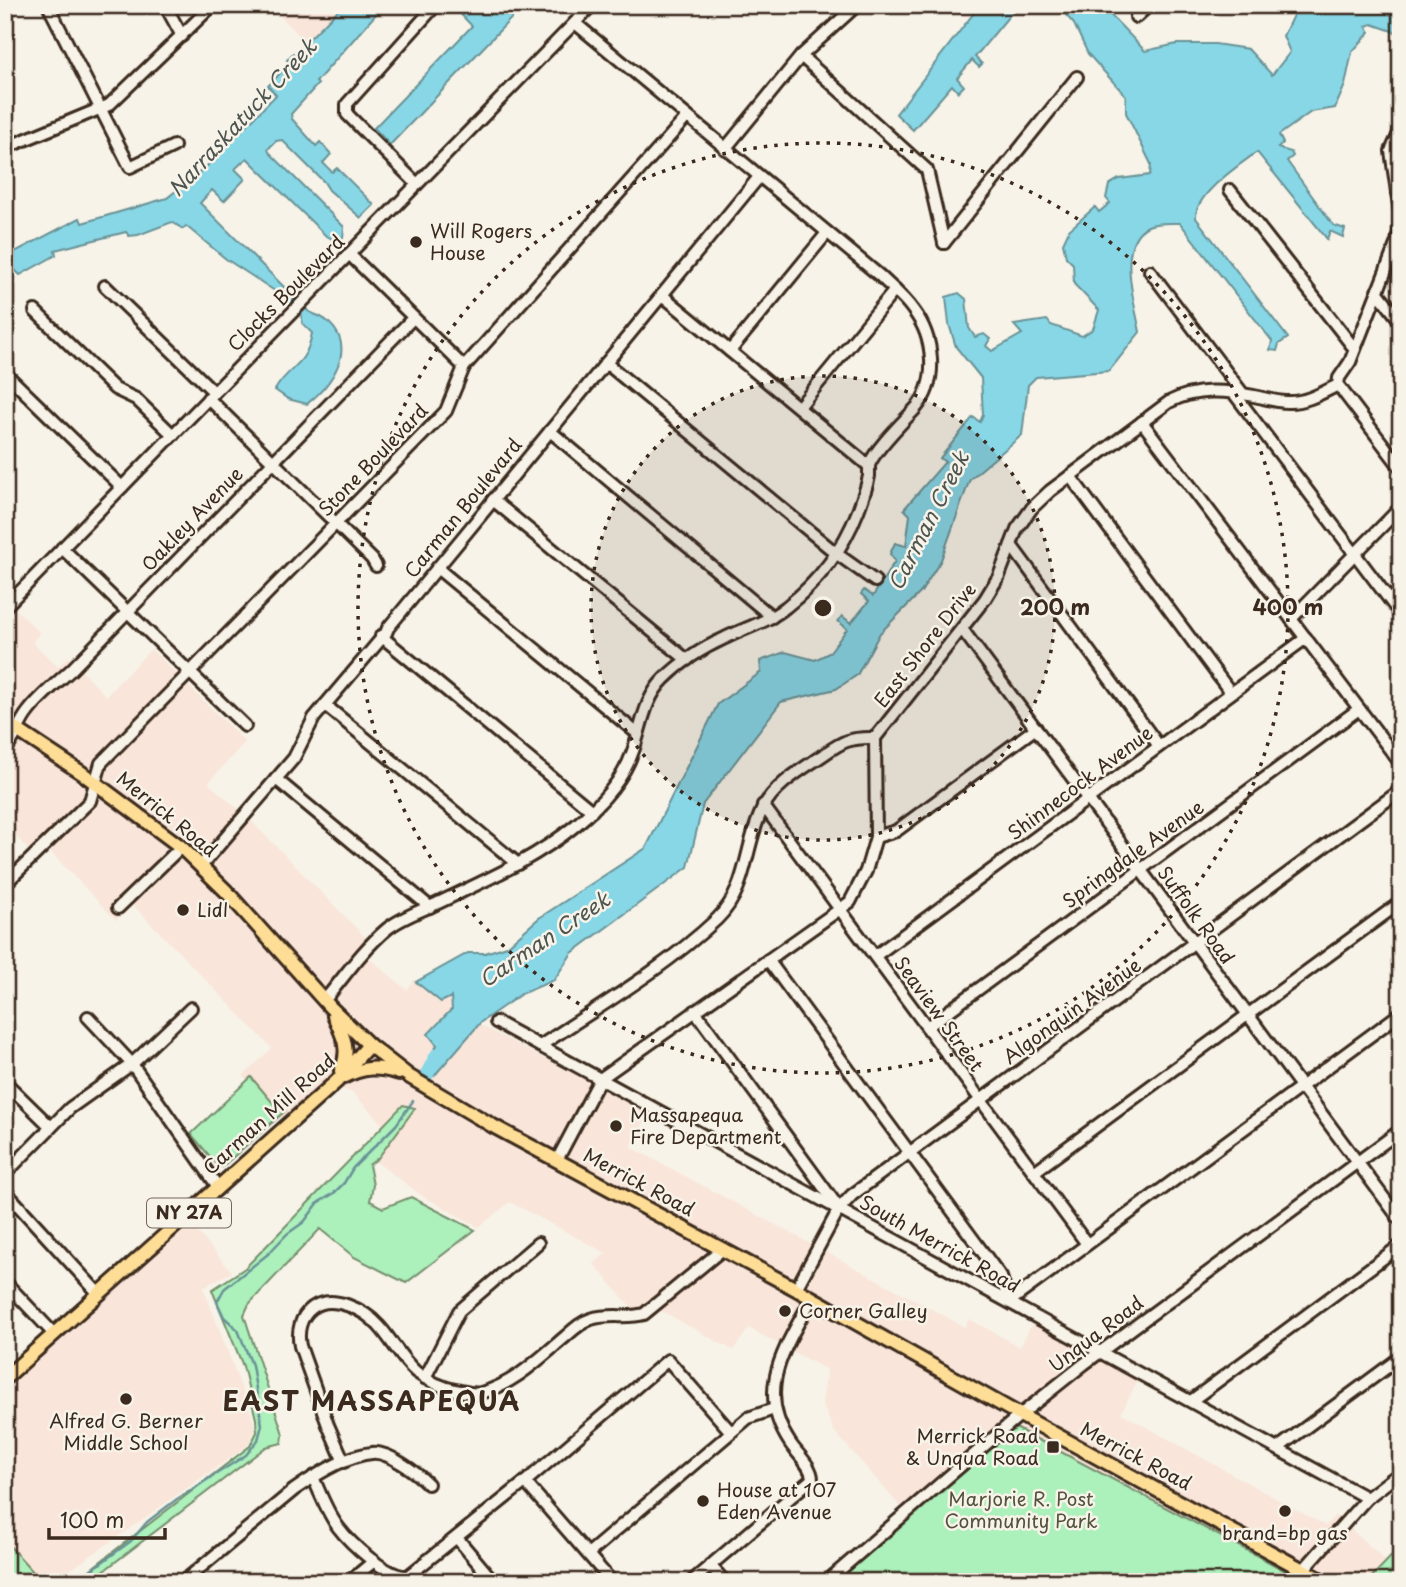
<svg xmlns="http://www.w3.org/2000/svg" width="1406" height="1587" font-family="'Playpen Sans',sans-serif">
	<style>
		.built { fill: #f9e5d9 }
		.green { fill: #acf0bb; stroke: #748d6c; stroke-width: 2 }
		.water { fill: #88d7e6; stroke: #699296; stroke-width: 2 }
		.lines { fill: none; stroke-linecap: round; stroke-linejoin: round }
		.stream { stroke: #699296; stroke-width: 2.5 }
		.river { stroke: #88d7e6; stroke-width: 14 }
		.minor-casing { stroke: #3b2a1e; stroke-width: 16 }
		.major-casing { stroke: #3b2a1e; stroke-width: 18 }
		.minor { stroke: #f7f3e8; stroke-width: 10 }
		.major { stroke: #fedd96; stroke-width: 12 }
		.ring { fill: none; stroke: #3b2a1e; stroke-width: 3.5; stroke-dasharray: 3.5 7 }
		.poi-dot { fill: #3b2a1e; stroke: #f7f3e8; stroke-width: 2.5 }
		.labels { text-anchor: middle; stroke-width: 5; stroke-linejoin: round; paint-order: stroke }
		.shield { fill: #f7f3e8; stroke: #73665b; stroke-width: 2 }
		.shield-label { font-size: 18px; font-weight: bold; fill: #3b2a1e }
		.poi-label { font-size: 19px; fill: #3b2a1e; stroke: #f7f3e8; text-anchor: start }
		.street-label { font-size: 19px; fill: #3b2a1e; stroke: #f7f3e8 }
		.park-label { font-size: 19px; fill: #52523d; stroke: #f7f3e8 }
		.water-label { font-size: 21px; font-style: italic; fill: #4e5550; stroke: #f7f3e8 }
		.district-label { font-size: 26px; font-weight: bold; letter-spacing: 2px; fill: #3b2a1e; stroke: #f7f3e8 }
		.centre { fill: #3b2a1e; stroke: #f7f3e8; stroke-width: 3.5 }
		.ring-label { font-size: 21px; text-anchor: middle; font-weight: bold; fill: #3b2a1e; stroke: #f7f3e8; stroke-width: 5; stroke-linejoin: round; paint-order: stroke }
	</style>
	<rect width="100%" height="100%" fill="#f7f3e8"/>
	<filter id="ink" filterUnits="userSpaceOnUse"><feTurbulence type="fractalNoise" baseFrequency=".0143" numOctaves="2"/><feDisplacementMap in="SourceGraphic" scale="14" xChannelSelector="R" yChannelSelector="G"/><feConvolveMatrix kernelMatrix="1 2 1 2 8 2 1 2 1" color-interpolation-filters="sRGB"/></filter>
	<g filter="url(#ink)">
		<g class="built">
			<polygon points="269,5 281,5 285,9 289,5 343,5 306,42"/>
			<polygon points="5,599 40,633 32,642 58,667 68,657 106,696 151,649 245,742 208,783 244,814 370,942 361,951 407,990 415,980 441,1002 451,996 452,1009 437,1045 435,1075 478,1024 649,1113 631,1147 965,1327 969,1319 1020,1347 1035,1318 1140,1376 1121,1413 1326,1526 1335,1515 1386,1561 1367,1582 1301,1582 1282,1569 908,1515 834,1431 822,1403 827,1370 749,1328 733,1350 660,1310 653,1301 637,1314 594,1264 606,1253 510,1202 479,1227 424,1197 364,1153 388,1130 353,1093 342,1089 331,1077 284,1121 243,1076 272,1048 133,905 116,920 40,841 30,851 5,825"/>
			<polygon points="182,1214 232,1272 203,1287 252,1416 255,1430 247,1446 53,1582 5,1582 5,1372"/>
		</g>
		<g class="green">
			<polygon points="251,1077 277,1108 285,1111 222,1167 218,1166 191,1134"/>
			<polygon points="403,1105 415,1108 378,1158 369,1165 373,1185 370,1201 383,1208 411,1197 475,1230 406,1283 354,1257 320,1229 249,1304 244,1315 283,1434 282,1443 266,1447 89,1582 74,1582 250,1446 257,1432 256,1419 243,1366 212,1290 245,1268"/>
			<polygon points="1012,1426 1282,1569 1301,1582 831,1582"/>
			<polygon points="5,1541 36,1575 28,1582 5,1582"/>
			<polygon points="1401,1546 1401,1582 1367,1582"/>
		</g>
		<g class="water">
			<path d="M343,5H384L316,82L318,84L291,114L292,119L316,146L320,142L331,154L323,163L332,172L337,168L374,205L361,218L329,190L324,182L282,140L276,141L268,149L269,152L344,227L343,238L334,240L325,235L247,158L235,169L245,179L224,201L212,190L200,203L308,311C314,315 322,316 327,321C359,348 331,385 307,404L288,399L275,390C289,365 306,368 312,333L302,323V316L281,295L226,259L186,226L183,229L172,222L138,235L129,236L126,232L55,250L56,255L20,275L15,270L5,276V257L80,218L82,223L167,198L207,166L276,95L268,86L290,63L287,60L293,53L297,56L308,44L306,42Z"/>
			<polygon points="452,5 524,5 390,145 374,128 472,26"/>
			<polygon points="980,5 1018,5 975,57 982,64 979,67 972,60 957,78 964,86 958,92 952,85 913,130 896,114"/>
			<path d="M1057,5H1101L1145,51L1177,44H1215L1248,49L1272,75L1290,52L1283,36L1298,5H1401V34L1372,24L1366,26L1370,32L1352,52L1345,85L1335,108L1311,112L1279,135L1283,143L1278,148L1291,152L1293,156L1287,161L1333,225L1345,229L1343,237L1330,231L1327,239L1257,152C1239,165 1194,195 1196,218L1288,338L1279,344L1277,351L1270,350L1272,341L1180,223C1171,223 1156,222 1148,226C1115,242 1135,304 1140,332L1109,371L1036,377L1028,385L1022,435L970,479L941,560L921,592L880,633L857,675L836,689L781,702L703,804L688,867L572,953L554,980L521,994L481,1022L434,1076L424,1068L437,1045L428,1034L452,1009L451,997L441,1002L416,982L468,953H485L507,946L539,918L646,848L718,704L761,672L760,661L785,652L815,660L829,653L847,629L838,621L842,616L851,623L869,601L861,594L864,590L873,596L895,561L890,554L895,543L906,546L910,515L904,509L945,462L940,458L973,417L980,422L983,415L981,378L956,347L949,324L946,297L959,293L966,299L969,328L975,337L984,334L990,339L986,346L992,351L1022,334L1014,325L1047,320L1051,325L1082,336L1093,329L1099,310L1074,284L1073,264L1066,257L1063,243L1069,230L1095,207L1099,212L1110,203L1106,198L1109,185L1119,179L1150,175L1151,164L1126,113V96L1088,54L1074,24Z"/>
		</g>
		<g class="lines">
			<polyline class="stream" points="81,1582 90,1571 131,1541 147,1522 177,1499 246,1455 258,1440 262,1425 252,1365 238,1330 224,1317 217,1302 224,1289 268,1254 287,1234 304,1222 319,1202 333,1194 344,1183 353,1168 396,1125 413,1101"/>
			<polyline class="river" points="425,1078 437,1055"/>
			<g class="minor-casing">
				<g id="minor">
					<polyline points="48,5 130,167 174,146"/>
					<polyline points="165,5 182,36"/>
					<polyline points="1136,17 1149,5"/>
					<polyline points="801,56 927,170 944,243"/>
					<polyline points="5,148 109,105 213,5"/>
					<polyline points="725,149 801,56 857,5"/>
					<polyline points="417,184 347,114 347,104 436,5"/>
					<polyline points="1230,190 1354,348"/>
					<polyline points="944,243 1077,77"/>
					<polyline points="349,254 464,367"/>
					<polyline points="1150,271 1243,394"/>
					<polyline points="105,286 214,392"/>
					<polyline points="1377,291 1401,322"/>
					<polyline points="662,295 869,466"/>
					<polyline points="35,311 115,389 136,399 173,435"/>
					<polyline points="730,351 827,233"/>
					<polyline points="606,363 837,554 875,581"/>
					<polyline points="5,373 122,487"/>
					<polyline points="1338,385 1401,468"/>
					<polyline points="1233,392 1401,615"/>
					<polyline points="208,398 372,559 376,566"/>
					<polyline points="799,407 895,290"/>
					<polyline points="1142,422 1401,764"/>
					<polyline points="550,431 772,617"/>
					<polyline points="1070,476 1231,693"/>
					<polyline points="493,500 687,660"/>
					<polyline points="1011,545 1159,746"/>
					<polyline points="62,548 245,726"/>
					<polyline points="437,568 638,734"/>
					<polyline points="5,607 592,5"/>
					<polyline points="1291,619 1401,507"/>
					<polyline points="962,629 1401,1221"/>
					<polyline points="381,636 592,811"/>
					<polyline points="325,705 518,864"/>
					<path d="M5,750C16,739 18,724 28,712C40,696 57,683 72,669L413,318"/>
					<polyline points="276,779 430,907"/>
					<polyline points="763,805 1087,1244"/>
					<polyline points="876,837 896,831 1036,728"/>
					<polyline points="202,865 294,758 314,718 386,633 388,628 759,177"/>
					<polyline points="5,884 90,801 101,763 446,411 464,367 687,117"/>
					<polyline points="118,908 181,847"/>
					<polyline points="875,956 1306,638"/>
					<polyline points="768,960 1001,1277 1009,1302 1401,1013"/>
					<path d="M324,1001C344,977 363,949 387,929C402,917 421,911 438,903C486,880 535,859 576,825C600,805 623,781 633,751C642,726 644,699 664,679C681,662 703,648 725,638C745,628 768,622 786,607C818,582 843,550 858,511C862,500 867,487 869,476C869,474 869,467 869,465C876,448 903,422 916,408C939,381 934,337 913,310C904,297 891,287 880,276L575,23"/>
					<polyline points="695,1011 838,1207"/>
					<polyline points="88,1017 132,1064 218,1187"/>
					<polyline points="496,1022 1367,1498"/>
					<polyline points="927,1027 1359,709"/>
					<path d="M540,1046C600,1006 665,968 717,919C749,888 744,845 763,808C773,787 799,771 817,759C841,743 846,737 875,738"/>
					<polyline points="5,1082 51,1127"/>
					<path d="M557,1160L600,1079L850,902L866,871L876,837L875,738L985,599L999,576L1017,529L1032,508L1050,491L1169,402C1196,388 1225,390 1254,396C1265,398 1276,402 1287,402C1305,403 1322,393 1338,385L1339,378L1350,362L1397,242L1400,228V212L1391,151L1401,129"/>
					<polyline points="1034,1172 1401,902"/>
					<polyline points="5,1174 70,1108 132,1064 191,1008"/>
					<polyline points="5,1191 99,1294"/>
					<polyline points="5,1282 54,1334"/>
					<polyline points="796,1289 839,1209 852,1195 1401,790"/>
					<polyline points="425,1378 459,1311 538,1243"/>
					<polyline points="1191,1401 1401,1245"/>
					<polyline points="1278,1448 1401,1357"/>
					<path d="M344,1462L328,1425L300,1346C297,1332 300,1317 312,1308C332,1293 365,1310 379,1326C392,1340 401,1359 416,1372C427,1380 441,1387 455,1390C462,1391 473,1395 481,1393C514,1384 540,1358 565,1337C573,1330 581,1322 591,1319C609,1313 627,1319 644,1314L723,1249"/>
					<path d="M313,1477C320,1493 327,1512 338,1527C350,1543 387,1578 408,1576L525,1482L668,1360L731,1432"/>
					<polyline points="525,1482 612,1582"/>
					<polyline points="457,1538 494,1582"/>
					<polyline points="588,1554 748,1418 774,1409"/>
					<polyline points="710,1565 725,1582"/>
					<polyline points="1304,1569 1367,1498 1401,1472"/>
					<path d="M183,1582L294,1490C314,1476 347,1455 372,1453C388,1451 417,1473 428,1484"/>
					<polyline points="349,1582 374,1561"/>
					<path d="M691,1582L812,1479C812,1466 797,1454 790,1443C754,1389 786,1347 812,1298"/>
					<polyline points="826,1582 1020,1415 1084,1364 1401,1130"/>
				</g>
			</g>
			<g class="major-casing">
				<g id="major">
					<polyline points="5,722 82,773 181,847 226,891 330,1007 369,1045 410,1077 493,1126 796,1289 1020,1415 1325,1582"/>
					<path d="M334,1016C343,1035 351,1050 341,1071"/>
					<path d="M343,1077C364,1067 377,1066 399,1073"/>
					<polyline points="5,1378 337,1081 369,1045"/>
				</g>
			</g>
			<use href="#minor" class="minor"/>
			<use href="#major" class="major"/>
		</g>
	</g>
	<circle cx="823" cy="608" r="232" fill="#3b2a1e" fill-opacity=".12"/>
	<g class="ring">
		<circle cx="823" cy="608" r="232"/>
		<circle cx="823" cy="608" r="465"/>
	</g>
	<g class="poi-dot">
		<circle cx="416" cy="242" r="7"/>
		<circle cx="183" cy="910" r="7"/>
		<circle cx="616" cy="1126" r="7"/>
		<circle cx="785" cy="1311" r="7"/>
		<circle cx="126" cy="1399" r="7"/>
		<rect x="1046" y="1440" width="14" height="14" rx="3.5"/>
		<circle cx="703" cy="1501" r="7"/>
		<circle cx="1285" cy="1511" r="7"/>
	</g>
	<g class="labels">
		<rect class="shield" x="147" y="1198.5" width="84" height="29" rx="5"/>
		<g class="shield-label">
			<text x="189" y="1219">NY 27A</text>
		</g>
		<g class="poi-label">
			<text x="430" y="238">Will Rogers<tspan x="430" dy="22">House</tspan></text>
			<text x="197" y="917">Lidl</text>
			<text x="630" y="1122">Massapequa<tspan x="630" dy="22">Fire Department</tspan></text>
			<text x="799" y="1318">Corner Galley</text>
			<text x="126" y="1428" text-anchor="middle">Alfred G. Berner<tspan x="126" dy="22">Middle School</tspan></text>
			<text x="1039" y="1443" text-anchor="end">Merrick Road<tspan x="1039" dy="22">&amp; Unqua Road</tspan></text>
			<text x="717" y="1497">House at 107<tspan x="717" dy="22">Eden Avenue</tspan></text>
			<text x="1285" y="1540" text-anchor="middle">brand=bp gas</text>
		</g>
		<g class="street-label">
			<text transform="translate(286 293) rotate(-45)" y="7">Clocks Boulevard</text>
			<text transform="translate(373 460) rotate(-46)" y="7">Stone Boulevard</text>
			<text transform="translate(463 508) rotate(-51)" y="7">Carman Boulevard</text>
			<text transform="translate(192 519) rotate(-46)" y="7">Oakley Avenue</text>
			<text transform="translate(925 645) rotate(-52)" y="7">East Shore Drive</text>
			<text transform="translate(1080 783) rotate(-37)" y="7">Shinnecock Avenue</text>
			<text transform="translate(167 814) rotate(39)" y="7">Merrick Road</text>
			<text transform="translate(1133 854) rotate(-36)" y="7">Springdale Avenue</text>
			<text transform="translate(1196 915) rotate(54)" y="7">Suffolk Road</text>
			<text transform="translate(1072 1011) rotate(-36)" y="7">Algonquin Avenue</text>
			<text transform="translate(939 1014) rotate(54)" y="7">Seaview Street</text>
			<text transform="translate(269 1114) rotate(-42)" y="7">Carman Mill Road</text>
			<text transform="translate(639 1182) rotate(28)" y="7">Merrick Road</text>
			<text transform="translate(940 1244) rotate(29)" y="7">South Merrick Road</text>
			<text transform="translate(1096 1334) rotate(-37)" y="7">Unqua Road</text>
			<text transform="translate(1136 1456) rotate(28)" y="7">Merrick Road</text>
		</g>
		<g class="park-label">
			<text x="1021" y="1506">Marjorie R. Post<tspan x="1021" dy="22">Community Park</tspan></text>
		</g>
		<g class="water-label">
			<text transform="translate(243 118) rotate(-47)" y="7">Narraskatuck Creek</text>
			<text transform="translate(929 521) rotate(-63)" y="7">Carman Creek</text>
			<text transform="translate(545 940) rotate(-34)" y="7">Carman Creek</text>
		</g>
		<g class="district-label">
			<text x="372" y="1411">EAST MASSAPEQUA</text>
		</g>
	</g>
	<circle cx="823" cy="608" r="10" class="centre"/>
	<g class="ring-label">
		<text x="1055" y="615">200 m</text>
		<text x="1288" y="615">400 m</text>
	</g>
	<rect width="1406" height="1587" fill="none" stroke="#f7f3e8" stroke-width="28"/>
	<rect x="14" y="14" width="1378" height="1559" fill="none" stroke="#3b2a1e" stroke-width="2.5" filter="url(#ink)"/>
	<path d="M49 1528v10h116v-10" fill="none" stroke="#3b2a1e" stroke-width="3.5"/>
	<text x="60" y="1528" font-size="21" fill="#3b2a1e" stroke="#f7f3e8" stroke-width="5" paint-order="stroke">100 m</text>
</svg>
